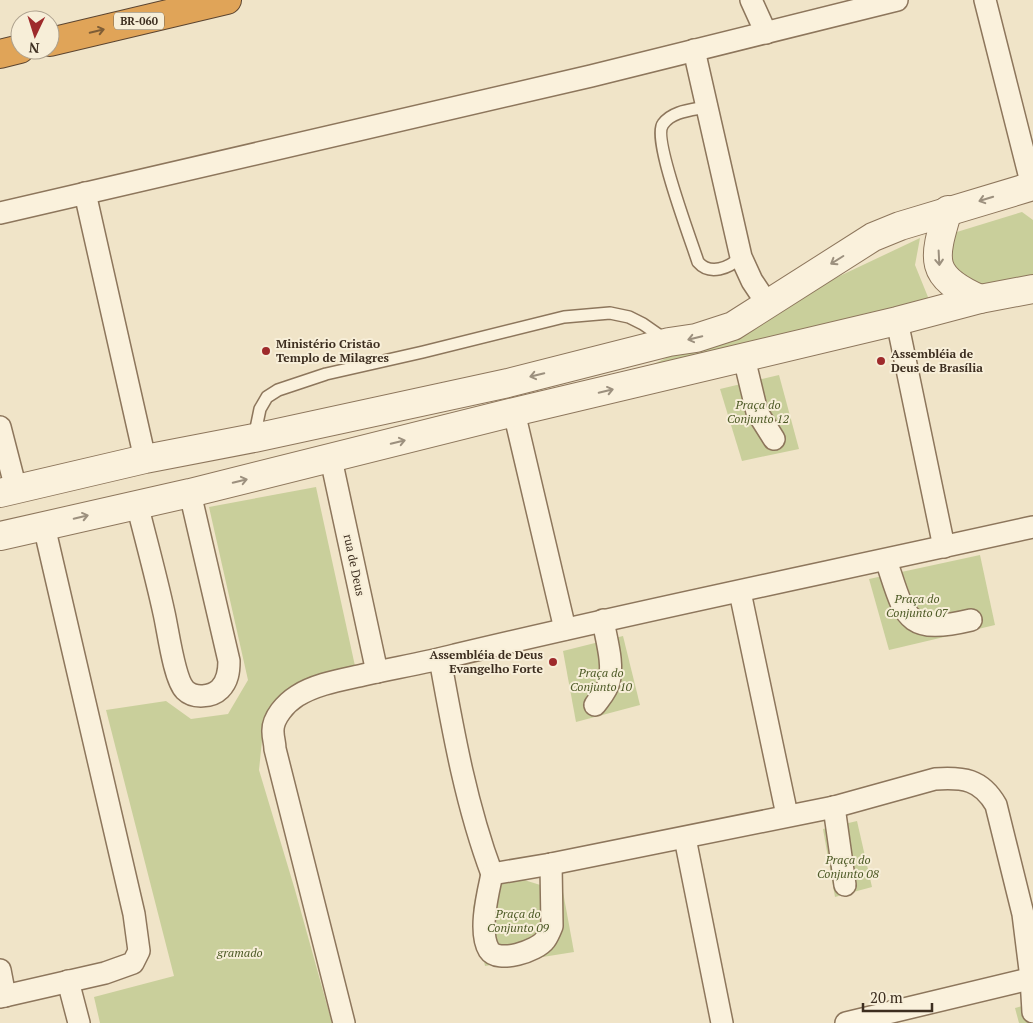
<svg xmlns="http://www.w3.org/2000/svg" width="1033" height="1023" font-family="'PT Serif',serif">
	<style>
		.green { fill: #c9cf9b }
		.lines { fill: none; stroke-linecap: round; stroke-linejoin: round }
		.service-casing { stroke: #8d765c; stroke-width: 14 }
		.minor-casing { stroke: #8d765c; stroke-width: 24 }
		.tertiary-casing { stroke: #8d765c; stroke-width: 30 }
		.motorway-casing { stroke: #5b4430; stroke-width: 30 }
		.service { stroke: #faf1dc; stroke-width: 11 }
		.minor { stroke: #faf1dc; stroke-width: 21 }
		.tertiary { stroke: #faf1dc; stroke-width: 28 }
		.motorway { stroke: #e0a458; stroke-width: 28 }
		.oneway { stroke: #7e5d36 }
		.oneway2 { stroke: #9c907e }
		.poi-dot { fill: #9e2a2b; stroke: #f7eed8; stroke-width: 2 }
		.labels { text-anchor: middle; stroke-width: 4; stroke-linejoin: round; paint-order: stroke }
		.shield { fill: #f7eed8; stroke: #756857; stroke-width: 1 }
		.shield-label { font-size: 11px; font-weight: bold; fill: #3d2e20 }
		.poi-label { font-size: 12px; font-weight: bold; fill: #3d2e20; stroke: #f7eed8; text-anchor: start }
		.park-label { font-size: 12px; font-style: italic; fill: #4d5a26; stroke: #f7eed8 }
		.street-label { font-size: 12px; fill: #3d2e20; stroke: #f7eed8 }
	</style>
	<rect width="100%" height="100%" fill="#f0e4c8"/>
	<g class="green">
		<polygon points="1022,212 1033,220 1033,276 1017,285 973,290 951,273 947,235"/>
		<polygon points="920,238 915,265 930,302 624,378"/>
		<polygon points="779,375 799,449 742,461 720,389"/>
		<polygon points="316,487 355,666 263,731 259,770 295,890 332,1023 100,1023 94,997 174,976 106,710 166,701 191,719 228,714 248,680 209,507"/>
		<polygon points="980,555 995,625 889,650 869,579"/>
		<polygon points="623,636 640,705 576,722 563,651"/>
		<polygon points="857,821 872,887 835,897 823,829"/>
		<polygon points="482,867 563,892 574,952 485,966 473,908"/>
		<polygon points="1033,1003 1033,1023 1019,1023 1015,1008"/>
	</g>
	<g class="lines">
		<g class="service-casing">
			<g id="service">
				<path d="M706,107C692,110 672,111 663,124C652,138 691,240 698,262C710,276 729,268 741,257"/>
				<polyline points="254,438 260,409 267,397 278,390 326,374 423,352 564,317 610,313 629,317 643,324 666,340"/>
			</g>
		</g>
		<g class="minor-casing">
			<g id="minor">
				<polyline points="751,0 766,33"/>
				<polyline points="985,0 1032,186"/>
				<polyline points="694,50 741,257 752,281 768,305"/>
				<polyline points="85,193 145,459"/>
				<polyline points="0,213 591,76 897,0"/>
				<polyline points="897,321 944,547"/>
				<polyline points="744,358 757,412 774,439"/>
				<polyline points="514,412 565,629"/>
				<polyline points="0,427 16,489"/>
				<polyline points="331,459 377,672"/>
				<path d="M137,504C146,540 156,576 164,613C168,630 174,679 185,690C194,699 212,697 220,689C228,681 229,671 229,661L190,493"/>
				<path d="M886,560C905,616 904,636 971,620"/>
				<polyline points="740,592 787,815"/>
				<path d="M440,659C453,731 466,805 492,874L551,864L834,807L935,779C963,777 981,779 996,805L1023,914L1031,978L1033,1012"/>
				<path d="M595,705C600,698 607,691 609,682C614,663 606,639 603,620"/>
				<polyline points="834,807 845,885"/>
				<polyline points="685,838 722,1023"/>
				<path d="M492,874C488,893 478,932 489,950C498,964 537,951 545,940C548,936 550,931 552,926L551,864"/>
				<polyline points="0,970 5,996"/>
				<polyline points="68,981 79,1023"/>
				<polyline points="0,997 105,973 133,963 139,951 134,914 44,526"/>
				<path d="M344,1023L275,749C275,743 273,738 273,732C272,718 286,703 297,696C316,684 341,680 363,675C394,668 425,663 455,655C647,609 840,570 1033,527"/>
				<polyline points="846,1023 1033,978"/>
			</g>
		</g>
		<g class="tertiary-casing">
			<g id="tertiary">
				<path d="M948,210C933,260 928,276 980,299"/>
				<polyline points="0,493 145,459 254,438 508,383 669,342 696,338 733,326 873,237 900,226 1033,186"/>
				<polyline points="0,536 190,493 514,412 897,321 980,299 1033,289"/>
			</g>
		</g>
		<g class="motorway-casing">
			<g id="motorway">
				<polyline points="50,42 227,0"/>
				<polyline points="0,54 20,49"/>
			</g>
		</g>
		<use href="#service" class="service"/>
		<use href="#minor" class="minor"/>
		<use href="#tertiary" class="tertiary"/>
		<use href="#motorway" class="motorway"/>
	</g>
	<defs><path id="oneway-shaft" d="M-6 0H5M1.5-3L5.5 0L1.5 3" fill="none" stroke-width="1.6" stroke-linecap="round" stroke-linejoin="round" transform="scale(1.25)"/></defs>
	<use class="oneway" href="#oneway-shaft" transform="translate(97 31) rotate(-13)"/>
	<g class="oneway2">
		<use href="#oneway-shaft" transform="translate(986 199) rotate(163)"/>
		<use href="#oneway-shaft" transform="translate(939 258) rotate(87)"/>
		<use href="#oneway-shaft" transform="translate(837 260) rotate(148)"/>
		<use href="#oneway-shaft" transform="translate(695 338) rotate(166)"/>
		<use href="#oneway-shaft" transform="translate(537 375) rotate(166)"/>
		<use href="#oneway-shaft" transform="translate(606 391) rotate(-13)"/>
		<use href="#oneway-shaft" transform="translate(398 442) rotate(-14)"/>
		<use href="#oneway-shaft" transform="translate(240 481) rotate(-14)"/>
		<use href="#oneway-shaft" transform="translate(81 517) rotate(-13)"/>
	</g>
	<g class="poi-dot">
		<circle cx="266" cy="351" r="5"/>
		<circle cx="881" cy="361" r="5"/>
		<circle cx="553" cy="662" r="5"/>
	</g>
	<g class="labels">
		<rect class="shield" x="114" y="12.5" width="50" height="17" rx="4"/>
		<g class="shield-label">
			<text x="139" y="25">BR-060</text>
		</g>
		<g class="poi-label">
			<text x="276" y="348">Ministério Cristão<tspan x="276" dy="14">Templo de Milagres</tspan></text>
			<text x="891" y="358">Assembléia de<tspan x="891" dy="14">Deus de Brasília</tspan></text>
			<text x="543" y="659" text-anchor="end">Assembléia de Deus<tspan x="543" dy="14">Evangelho Forte</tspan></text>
		</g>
		<g class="park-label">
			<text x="758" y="409">Praça do<tspan x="758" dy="14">Conjunto 12</tspan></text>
			<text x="917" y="603">Praça do<tspan x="917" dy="14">Conjunto 07</tspan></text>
			<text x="601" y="677">Praça do<tspan x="601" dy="14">Conjunto 10</tspan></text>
			<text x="848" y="864">Praça do<tspan x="848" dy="14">Conjunto 08</tspan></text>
			<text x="518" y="918">Praça do<tspan x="518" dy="14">Conjunto 09</tspan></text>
			<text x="240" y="957">gramado</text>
		</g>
		<g class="street-label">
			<text transform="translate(354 565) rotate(78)" y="4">rua de Deus</text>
		</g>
	</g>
	<g transform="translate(35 35) rotate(184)"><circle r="24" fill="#f7eed8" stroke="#ada18e"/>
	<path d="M0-4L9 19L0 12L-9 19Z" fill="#9e2a2b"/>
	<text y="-8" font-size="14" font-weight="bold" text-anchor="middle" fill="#3d2e20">N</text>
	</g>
	<path d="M863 1003v8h69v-8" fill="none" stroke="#3d2e20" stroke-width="2.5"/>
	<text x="870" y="1003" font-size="15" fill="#3d2e20" stroke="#f7eed8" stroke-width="4" paint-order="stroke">20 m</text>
</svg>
